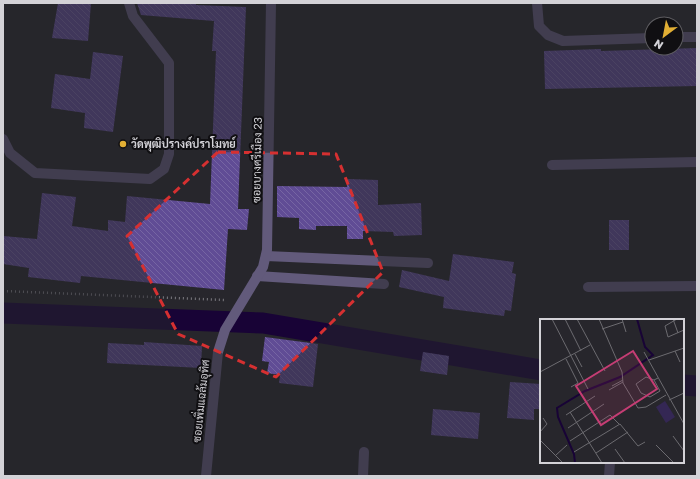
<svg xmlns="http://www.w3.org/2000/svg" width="700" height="479" font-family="'Golos Text',Sarabun,sans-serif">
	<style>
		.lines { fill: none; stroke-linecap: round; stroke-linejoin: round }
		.canal { stroke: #180336; stroke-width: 21 }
		.building { fill: url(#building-back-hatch) }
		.path { stroke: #7d7c82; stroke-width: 2.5; stroke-dasharray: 1 3; stroke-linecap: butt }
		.minor { stroke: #625a7b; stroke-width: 10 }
		.marked { fill: none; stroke: #d63031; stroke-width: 3; stroke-dasharray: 8 5; stroke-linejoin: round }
		.poi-dot { fill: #e2af34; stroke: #100f12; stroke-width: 1.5 }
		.labels { text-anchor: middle; stroke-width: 4; stroke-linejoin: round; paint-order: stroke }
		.poi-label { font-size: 11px; font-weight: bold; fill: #d3d2d7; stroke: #100f12; text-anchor: start }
		.street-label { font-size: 11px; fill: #d3d2d7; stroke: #100f12 }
		.inset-river { fill: none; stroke: #180336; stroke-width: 2 }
		.inset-road { fill: none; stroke: #6c6b70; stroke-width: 1 }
		.view { fill: #c53d74; fill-opacity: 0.15; stroke: #c53d74; stroke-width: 2 }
		.inset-edge { fill: none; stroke: #d3d2d7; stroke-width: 2 }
	</style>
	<defs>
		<pattern id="building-back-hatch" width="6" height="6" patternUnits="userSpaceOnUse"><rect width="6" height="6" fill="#604c95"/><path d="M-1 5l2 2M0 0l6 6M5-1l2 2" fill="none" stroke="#7665a3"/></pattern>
	</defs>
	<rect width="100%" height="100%" fill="#27262c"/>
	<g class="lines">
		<g class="canal">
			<polyline points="3,313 263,323 541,370"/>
			<polyline points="683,385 697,386"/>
		</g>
	</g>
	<g class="building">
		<polygon points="58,3 91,3 88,41 52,38"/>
		<polygon points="137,3 196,3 196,5 246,7 238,209 249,209 247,230 228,229 224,290 81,276 80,283 28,277 29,268 3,264 3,236 37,239 42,193 76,197 72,226 108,231 108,220 125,222 127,196 210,204 216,51 212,51 214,21 141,15"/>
		<polygon points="697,48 697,86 545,89 544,51 601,49 601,51"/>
		<polygon points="93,52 123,56 113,132 84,128 85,113 51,108 55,74 90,79"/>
		<polygon points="348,179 378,180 378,205 421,203 422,235 394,236 393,232 363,231 363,239 347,239 347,226 316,226 316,230 299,229 299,218 277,217 277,186 347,187"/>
		<rect x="609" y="220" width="20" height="30"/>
		<polygon points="453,254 514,262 512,273 516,274 511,311 505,310 504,316 443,308 444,297 399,287 402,270 449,281"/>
		<polygon points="265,337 318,344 313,387 279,383 280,375 267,373 269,362 262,361"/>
		<polygon points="144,342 202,346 201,368 107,363 108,343 144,345"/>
		<polygon points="423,352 449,356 447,375 420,371"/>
		<polygon points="510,382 541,384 541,409 534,409 534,420 507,418"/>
		<polygon points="433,409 480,413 478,439 431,435"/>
	</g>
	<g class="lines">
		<polyline class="path" points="3,291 225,300"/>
		<g class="minor">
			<polyline points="537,3 539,26 548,35 563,41 652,38"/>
			<polyline points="676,37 697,37"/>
			<polyline points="3,139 10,153 35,173 150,179 164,169 169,154 169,63 133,16 129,3"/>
			<polyline points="552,165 697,162"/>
			<polyline points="266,256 428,263"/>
			<polyline points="257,276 384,284"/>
			<polyline points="588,287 697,286"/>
			<polyline points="206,476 218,352 225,330 263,267 267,250 271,3"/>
			<polyline points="363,476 364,452"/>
			<polyline points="609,476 610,462"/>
		</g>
	</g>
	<path d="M0 0H700V479H0ZM218,152L336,154L383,272L276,377L178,334L127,236Z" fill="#27262c" fill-opacity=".55" fill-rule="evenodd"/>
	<path class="marked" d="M218,152L336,154L383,272L276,377L178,334L127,236Z"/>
	<circle class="poi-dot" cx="123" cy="144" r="4"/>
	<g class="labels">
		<g class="poi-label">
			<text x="131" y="148">วัดพุฒิปรางค์ปราโมทย์</text>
		</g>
		<g class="street-label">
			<text transform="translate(257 160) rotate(-89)" y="4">ซอยบางศรีเมือง 23</text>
			<text transform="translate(201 401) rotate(-84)" y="4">ซอยเพิ่มแฉล้มอุทิศ</text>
		</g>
	</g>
	<g transform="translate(540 319)">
		<rect width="144" height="144" fill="#27262c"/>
		<path d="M125,82L135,98L126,104L116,88Z" fill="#342754"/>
		<path class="inset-river" d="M35,144L34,135L18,98L17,89L45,72L80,58L113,36L105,28L97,0"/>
		<path class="inset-road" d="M12,0L48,70M25,0L41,32M37,0L65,52M59,0L82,53L83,64L98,89L106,88L126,76M82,0L86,13M133,0L138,14M137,0L125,7L128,18L144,11M62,10L83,3M135,32L140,43M104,33L144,105M35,35L42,48M26,40L38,64L31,68M109,41L144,29M0,53L50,26M114,61L120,72L110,78L101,74L96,65L106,58L114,61L118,59M72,67L83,61M69,71L83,63M129,81L144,74M30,93L62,144M26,96L55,77M28,109L64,85M0,113L7,105L3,99M133,117L144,132M0,121L23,144M30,122L70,96L79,105M116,126L134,144M75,130L85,144M34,133L80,105L98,127L105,123M56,134L88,113M16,136L27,126"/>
		<path class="view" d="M93,32L117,70L61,106L36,67Z"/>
		<rect width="144" height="144" class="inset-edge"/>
	</g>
	<rect width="700" height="479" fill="none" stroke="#d3d2d7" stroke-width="8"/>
	<g transform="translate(664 36) rotate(212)"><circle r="19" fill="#100f12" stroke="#5e5d61"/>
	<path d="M0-3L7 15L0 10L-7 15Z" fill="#e2af34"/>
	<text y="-6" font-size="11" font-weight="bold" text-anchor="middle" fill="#d3d2d7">N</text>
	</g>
</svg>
